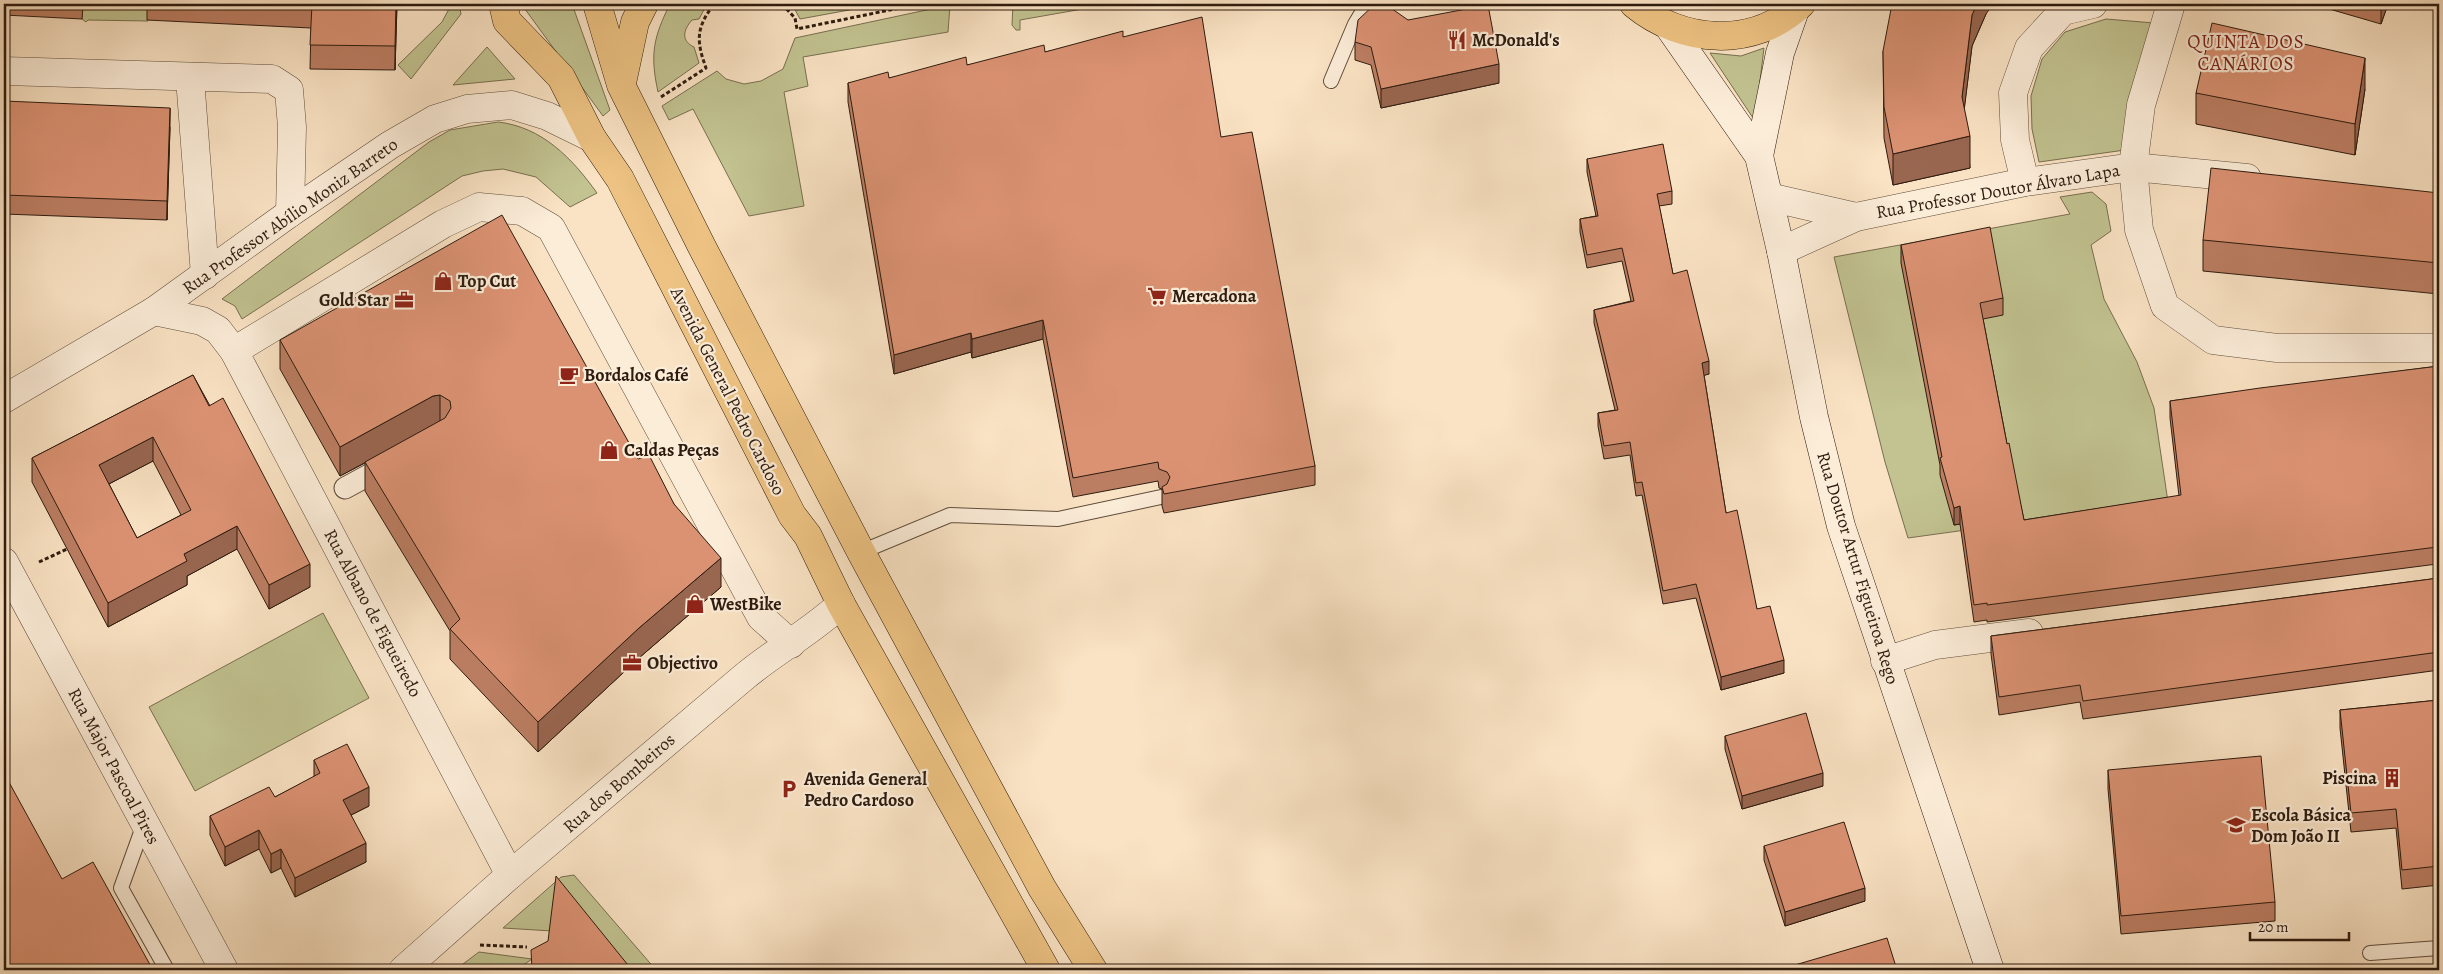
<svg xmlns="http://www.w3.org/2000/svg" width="2443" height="974" font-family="Alegreya,serif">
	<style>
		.green { fill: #c2c391; stroke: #786f50 }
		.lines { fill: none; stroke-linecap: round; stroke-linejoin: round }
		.service-casing { stroke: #604d3c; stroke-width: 16 }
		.pedestrian-casing { stroke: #604d3c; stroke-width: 23 }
		.minor-casing { stroke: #604d3c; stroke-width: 29 }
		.secondary-casing { stroke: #2d1b0f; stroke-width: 29 }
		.primary-casing { stroke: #2d1b0f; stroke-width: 29 }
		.path { stroke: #2d1b0f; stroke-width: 3; stroke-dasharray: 4 2.5; stroke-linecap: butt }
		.service { stroke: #fcedd9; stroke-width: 14 }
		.pedestrian { stroke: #fcedd9; stroke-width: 21 }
		.minor { stroke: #fcedd9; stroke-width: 28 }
		.secondary { stroke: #fcedd9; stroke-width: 28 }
		.primary { stroke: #edc282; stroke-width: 28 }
		.wall { fill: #bc7e63; stroke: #2d1b0f; fill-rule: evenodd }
		.shaded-wall { fill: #996650; stroke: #2d1b0f }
		.building { fill: #db9273; stroke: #2d1b0f; fill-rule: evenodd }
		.labels { text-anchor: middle; stroke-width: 4.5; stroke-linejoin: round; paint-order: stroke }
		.poi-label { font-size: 18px; font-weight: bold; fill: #2d1b0f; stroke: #fcedd9; text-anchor: start }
		.street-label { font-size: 18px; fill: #2d1b0f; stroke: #fcedd9 }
		.neighbourhood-label { font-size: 19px; letter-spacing: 1px; fill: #7a1f14; stroke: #fcedd9 }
	</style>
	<rect width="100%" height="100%" fill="#fae3c4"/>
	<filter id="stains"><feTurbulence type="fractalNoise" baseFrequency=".004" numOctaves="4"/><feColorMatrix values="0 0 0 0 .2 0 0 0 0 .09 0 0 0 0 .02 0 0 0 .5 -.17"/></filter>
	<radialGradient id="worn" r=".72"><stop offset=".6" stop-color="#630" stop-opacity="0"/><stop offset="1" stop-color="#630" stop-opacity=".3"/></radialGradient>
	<g class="green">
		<polygon points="83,4 148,4 148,21 88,20 86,22 82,19"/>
		<polygon points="447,4 454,4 460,9 461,14 411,79 398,65 442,22 450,7"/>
		<polygon points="523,4 572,4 610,110 603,116 522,5"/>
		<path d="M670,4H707L699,19L692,20C683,30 681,41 694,47L699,63L658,92C650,55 653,38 670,4Z"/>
		<polygon points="792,4 882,4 800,19"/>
		<polygon points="1013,4 1111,4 1020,20 1020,30 1016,30 1012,25"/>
		<polygon points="950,5 948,32 803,57 808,86 784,92 804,206 749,216 693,109 669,120 662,106 717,71 726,79 744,84 761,81 783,69 795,38"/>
		<polygon points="2106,19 2154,23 2125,150 2039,162 2032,129 2031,96 2042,59 2065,32"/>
		<polygon points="487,47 515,79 453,85"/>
		<polygon points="1764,48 1755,121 1710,53 1741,56"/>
		<path d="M498,122C542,127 572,158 597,193L570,207L536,177L503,169L483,171L462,176L242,319L235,306L222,299L429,142L450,130Z"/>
		<polygon points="2092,192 2106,204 2111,231 2091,245 2104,299 2137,362 2154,408 2168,502 1908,538 1885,462 1834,257 2070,214 2060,197"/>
		<polygon points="323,613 369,698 195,791 149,707"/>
		<polygon points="574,875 656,970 612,970 552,931 503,928 561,877"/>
		<polygon points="479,952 532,959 516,970 455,970"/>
	</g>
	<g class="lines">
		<g class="service-casing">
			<g id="service">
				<polyline points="1331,81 1355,24 1367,4"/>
				<polyline points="861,552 950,515 1058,519 1161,497"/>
				<polyline points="144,824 121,888 167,970"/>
				<polyline points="2370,953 2439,948"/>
			</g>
		</g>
		<g class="pedestrian-casing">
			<polyline id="pedestrian" points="345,488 391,463"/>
		</g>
		<g class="minor-casing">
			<g id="minor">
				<polyline points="2171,4 2141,105 2133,167 2139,230 2165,306 2213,340 2277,348 2439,348"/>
				<polyline points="4,71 272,79 289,90 292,127 290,213"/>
				<polyline points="190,78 205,275"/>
				<polyline points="2025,182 2015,140 2013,93 2029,48 2063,11 2093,4"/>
				<polyline points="1769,197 1856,217"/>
				<polyline points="1781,251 1856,217 2025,182 2133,167 2247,178"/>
				<polyline points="154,311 202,321 218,330 234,351 510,875"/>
				<polyline points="234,351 443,224 479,207 522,211 551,228 761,617 791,644"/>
				<polyline points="4,399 154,311 290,213 390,145 435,119 467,109 512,105 547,116 592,138"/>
				<polyline points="4,562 224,970"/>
				<polyline points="1885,661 1935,645 2029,633"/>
				<path d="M403,970L510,875L744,677C775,651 811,632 841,604"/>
			</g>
		</g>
		<g class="secondary-casing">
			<g id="secondary">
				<polyline points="1669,27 1759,156 1781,251 1814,417 1841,526 1990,970"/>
				<polyline points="1759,156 1780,53 1795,10"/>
			</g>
		</g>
		<g class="primary-casing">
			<g id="primary">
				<polyline points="503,4 507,21 561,77 592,138 620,179 792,515 808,536 841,604 1046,970"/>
				<polyline points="597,4 621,85 701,245 861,552 1042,888 1093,970"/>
				<path d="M1634,4C1682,44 1754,49 1801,4"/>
				<polyline points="622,83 635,22 644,4"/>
			</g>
		</g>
		<g class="path">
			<polyline points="782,4 795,18 797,29 919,4"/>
			<path d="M661,97L706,68C696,40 696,28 714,4"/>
			<polyline points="39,562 67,549"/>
			<polyline points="480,945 527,947"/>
		</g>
		<use href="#service" class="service"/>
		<use href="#pedestrian" class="pedestrian"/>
		<use href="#minor" class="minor"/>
		<use href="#secondary" class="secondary"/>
		<use href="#primary" class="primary"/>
	</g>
	<g class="wall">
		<polygon points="4,4 83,4 82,19 4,15"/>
		<polygon points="147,4 397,4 395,70 310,69 311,28 147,20"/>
		<polygon points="2312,4 2388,4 2381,24"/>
		<polygon points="1986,14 1972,46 1964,109 1970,168 1893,185 1884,138 1883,51"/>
		<polygon points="1408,20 1499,83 1381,108 1371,65 1355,60 1355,42"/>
		<polygon points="1123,37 1221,137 1315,466 1315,485 1164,513 1162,506 1162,489 1159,488 1158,481 1073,497 1043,339 972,358 971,352 894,374 848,102 848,83 889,78 1045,52"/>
		<polygon points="2365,89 2355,155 2196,124 2196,93"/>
		<polygon points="4,101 170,127 167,220 4,214"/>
		<polygon points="1587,159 1672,191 1672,204 1659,206 1673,274 1709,374 1704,375 1726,513 1757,609 1784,673 1721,690 1696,598 1663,604 1642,495 1636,496 1630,455 1604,459 1598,426 1598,413 1615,410 1594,323 1594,310 1631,301 1622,261 1587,268 1580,232 1580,219 1596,216 1587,172"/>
		<polygon points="2439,193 2439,294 2203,271 2203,240"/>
		<polygon points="1901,245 2003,298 2003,315 1983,319 2007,444 2024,520 2179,496 2170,418 2170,401 2439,366 2439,565 2437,564 1987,622 1987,620 1974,622 1960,524 1954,525 1940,475 1940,465 1901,263"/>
		<polygon points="280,340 638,459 674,504 721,587 639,658 538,752 450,659 450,631 365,491 365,463 340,476 280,369"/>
		<path d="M193,375L310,587L269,609L237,549L187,576V585L108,627L32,482V458ZM153,461L181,515L137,538L109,484Z"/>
		<polygon points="2439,578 2439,670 2083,719 2080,702 1999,715 1991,654 1991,636"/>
		<polygon points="2439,700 2439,885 2402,889 2396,828 2351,832 2340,728 2340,710"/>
		<polygon points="1725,736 1823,786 1742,809 1725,749"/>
		<polygon points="314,760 369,806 351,815 366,862 295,897 281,868 271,873 259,849 225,866 210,835 210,816 275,797 314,777"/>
		<polygon points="2108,770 2275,902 2275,921 2121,934 2108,789"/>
		<polygon points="1764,846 1865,901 1785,926 1764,860"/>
	</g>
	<g class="shaded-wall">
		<polygon points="396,4 397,4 395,70 395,46"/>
		<polygon points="1977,4 1993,4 1986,14 1972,46 1962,128 1962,97 1972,15"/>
		<polygon points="2381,4 2388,4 2381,24"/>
		<polygon points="2365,58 2365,89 2355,155 2355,124"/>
		<polygon points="1499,64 1499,83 1381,108 1381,89"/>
		<polygon points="170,108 170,127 167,220 167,201"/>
		<polygon points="1970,136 1970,168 1893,185 1893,154"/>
		<polygon points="1043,320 1043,339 972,358 972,339"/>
		<polygon points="971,333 971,352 894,374 894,355"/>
		<polygon points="1709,361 1709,374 1702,376 1702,363"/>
		<polygon points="440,395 440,425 433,426 340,476 340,447 433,396"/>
		<polygon points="153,437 153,461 99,489 99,465"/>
		<polygon points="1960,506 1960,524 1954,525 1954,508"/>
		<polygon points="237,526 237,549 187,576 187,585 108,627 108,603 184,554"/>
		<polygon points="721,558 721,587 639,658 538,752 538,722 639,628"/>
		<polygon points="310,564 310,587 269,609 269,585"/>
		<polygon points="1784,660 1784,673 1721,690 1721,677"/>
		<polygon points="1823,773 1823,786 1742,809 1742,796"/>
		<polygon points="369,787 369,806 343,819 343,800"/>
		<polygon points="259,830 259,849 225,866 225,847"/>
		<polygon points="366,843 366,862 295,897 295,878"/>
		<polygon points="281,849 281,868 271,873 271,854"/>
		<polygon points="1865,888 1865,901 1785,926 1785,912"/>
	</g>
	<g class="building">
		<polygon points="305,4 396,4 395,46 310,45 312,4"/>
		<polygon points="1375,4 1385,4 1408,20 1488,5 1499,64 1381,89 1371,47 1355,42 1358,20"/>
		<polygon points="1892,4 1977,4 1972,15 1962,97 1970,136 1893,154 1884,107 1883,51"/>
		<polygon points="1202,17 1221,137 1252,132 1315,466 1164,494 1162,487 1167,484 1170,477 1167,472 1159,469 1158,462 1073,478 1043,320 972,339 971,333 894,355 848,83 888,72 889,78 966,57 967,65 1044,45 1045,52 1123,31 1123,37"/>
		<polygon points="2212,23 2365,58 2355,124 2196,93"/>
		<polygon points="4,101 170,108 167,201 4,195"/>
		<polygon points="1663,144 1672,191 1657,194 1673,274 1687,270 1709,361 1702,363 1726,513 1737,510 1757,609 1770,606 1784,660 1721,677 1696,584 1663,591 1642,482 1636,483 1630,442 1604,446 1598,413 1618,410 1594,310 1634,301 1622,248 1587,255 1580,219 1598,216 1587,159"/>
		<polygon points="2211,168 2439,193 2439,263 2203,240"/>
		<polygon points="502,215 638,459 649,455 674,504 721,558 639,628 538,722 450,629 460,619 365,462 445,418 451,408 450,401 440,395 433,396 340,447 280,340"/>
		<polygon points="1990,227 2003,298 1980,303 2007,444 2009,443 2024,520 2181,495 2170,401 2260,388 2439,366 2439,548 2437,547 1987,605 1987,603 1974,605 1960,506 1954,508 1940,458 1942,457 1901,245"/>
		<path d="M193,375L209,406L223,398L310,564L269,585L237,526L184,554L187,561L108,603L32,458ZM153,437L191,510L137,538L99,465Z"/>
		<polygon points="2439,578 2439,652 2083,701 2080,685 1999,697 1991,636"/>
		<polygon points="2439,700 2439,866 2402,870 2396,809 2351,813 2340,710"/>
		<polygon points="1806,713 1823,773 1742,796 1725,736"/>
		<polygon points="347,744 369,787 343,800 366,843 295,878 281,849 271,854 259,830 225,847 210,816 269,787 275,797 320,773 314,760"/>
		<polygon points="2261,756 2275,902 2121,916 2108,770"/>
		<polygon points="4,773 62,879 93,862 153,970 4,970"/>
		<polygon points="1844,822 1865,888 1785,912 1764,846"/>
		<polygon points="556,876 632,970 532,970 531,950 548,941"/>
		<polygon points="1887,938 1897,970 1797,970 1795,965"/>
	</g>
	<defs>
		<g id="restaurant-bare" transform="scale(1.5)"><path d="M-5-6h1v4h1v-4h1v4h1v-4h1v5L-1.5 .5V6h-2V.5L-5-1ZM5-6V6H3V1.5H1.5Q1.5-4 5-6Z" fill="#8f2418" stroke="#fcedd9" stroke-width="2.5" paint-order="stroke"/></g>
		<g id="shop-bare" transform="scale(1.5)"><path d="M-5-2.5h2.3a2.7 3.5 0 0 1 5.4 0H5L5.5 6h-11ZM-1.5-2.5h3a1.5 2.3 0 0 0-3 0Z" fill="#8f2418" stroke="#fcedd9" stroke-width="2.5" paint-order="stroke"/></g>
		<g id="supermarket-bare" transform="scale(1.5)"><path d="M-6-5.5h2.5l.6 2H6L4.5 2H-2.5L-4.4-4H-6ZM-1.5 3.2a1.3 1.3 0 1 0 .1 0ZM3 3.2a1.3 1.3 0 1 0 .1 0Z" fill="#8f2418" stroke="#fcedd9" stroke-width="2.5" paint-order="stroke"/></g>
		<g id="office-bare" transform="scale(1.5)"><path d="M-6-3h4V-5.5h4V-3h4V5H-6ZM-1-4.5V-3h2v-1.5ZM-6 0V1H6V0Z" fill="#8f2418" stroke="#fcedd9" stroke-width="2.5" paint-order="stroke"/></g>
		<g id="cafe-bare" transform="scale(1.5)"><path d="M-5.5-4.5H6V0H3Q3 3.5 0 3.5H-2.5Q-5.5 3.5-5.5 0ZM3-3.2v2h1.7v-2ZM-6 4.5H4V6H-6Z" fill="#8f2418" stroke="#fcedd9" stroke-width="2.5" paint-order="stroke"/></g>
		<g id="building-bare" transform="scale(1.5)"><path d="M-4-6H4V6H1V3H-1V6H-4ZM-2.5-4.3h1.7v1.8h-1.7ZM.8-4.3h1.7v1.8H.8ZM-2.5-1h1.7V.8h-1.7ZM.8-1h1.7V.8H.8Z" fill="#8f2418" stroke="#fcedd9" stroke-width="2.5" paint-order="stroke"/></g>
		<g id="parking-bare" transform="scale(1.5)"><path d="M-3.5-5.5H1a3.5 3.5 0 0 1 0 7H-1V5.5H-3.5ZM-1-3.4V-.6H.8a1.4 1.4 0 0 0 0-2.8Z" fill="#8f2418" stroke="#fcedd9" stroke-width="2.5" paint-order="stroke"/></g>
		<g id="school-bare" transform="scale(1.5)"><path d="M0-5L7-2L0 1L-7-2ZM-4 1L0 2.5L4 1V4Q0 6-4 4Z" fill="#8f2418" stroke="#fcedd9" stroke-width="2.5" paint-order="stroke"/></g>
	</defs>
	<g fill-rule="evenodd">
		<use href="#restaurant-bare" x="1457" y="40"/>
		<use href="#shop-bare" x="443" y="281"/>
		<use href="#supermarket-bare" x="1157" y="296"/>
		<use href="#office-bare" x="404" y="300"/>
		<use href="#cafe-bare" x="569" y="375"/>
		<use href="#shop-bare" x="609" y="450"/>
		<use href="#shop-bare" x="695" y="604"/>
		<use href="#office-bare" x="632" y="663"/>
		<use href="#building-bare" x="2392" y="778"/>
		<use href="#parking-bare" x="789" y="789"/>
		<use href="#school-bare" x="2236" y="825"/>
	</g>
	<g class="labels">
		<g class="poi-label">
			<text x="1472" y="46">McDonald's</text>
			<text x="458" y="287">Top Cut</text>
			<text x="1172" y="302">Mercadona</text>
			<text x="389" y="306" text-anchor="end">Gold Star</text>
			<text x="584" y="381">Bordalos Café</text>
			<text x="624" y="456">Caldas Peças</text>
			<text x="710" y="610">WestBike</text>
			<text x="647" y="669">Objectivo</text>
			<text x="2377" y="784" text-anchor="end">Piscina</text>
			<text x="804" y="785">Avenida General<tspan x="804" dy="21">Pedro Cardoso</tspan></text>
			<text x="2251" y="821">Escola Básica<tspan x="2251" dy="21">Dom João II</tspan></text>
		</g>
		<g class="street-label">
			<text transform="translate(1998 191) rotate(-10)" y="6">Rua Professor Doutor Álvaro Lapa</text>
			<text transform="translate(290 216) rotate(-35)" y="6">Rua Professor Abílio Moniz Barreto</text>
			<text transform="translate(728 391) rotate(63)" y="6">Avenida General Pedro Cardoso</text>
			<text transform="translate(1858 568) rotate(73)" y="6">Rua Doutor Artur Figueiroa Rego</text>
			<text transform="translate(373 613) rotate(62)" y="6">Rua Albano de Figueiredo</text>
			<text transform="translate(114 766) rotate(62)" y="6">Rua Major Pascoal Pires</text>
			<text transform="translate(619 783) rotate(-41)" y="6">Rua dos Bombeiros</text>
		</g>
		<g class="neighbourhood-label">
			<text x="2246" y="48">QUINTA DOS<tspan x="2246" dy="22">CANÁRIOS</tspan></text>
		</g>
	</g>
	<rect width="2443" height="974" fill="none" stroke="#fae3c4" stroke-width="20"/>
	<rect x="5" y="5" width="2433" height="964" fill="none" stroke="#2d1b0f" stroke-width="2.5"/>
	<rect x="10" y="10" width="2423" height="954" fill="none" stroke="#2d1b0f"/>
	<path d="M2250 932v8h99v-8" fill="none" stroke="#2d1b0f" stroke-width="2.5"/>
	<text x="2258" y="932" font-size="15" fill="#2d1b0f" stroke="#fcedd9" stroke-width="4" paint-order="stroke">20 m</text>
	<rect width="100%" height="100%" filter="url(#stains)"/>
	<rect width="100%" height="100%" fill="url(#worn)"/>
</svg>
